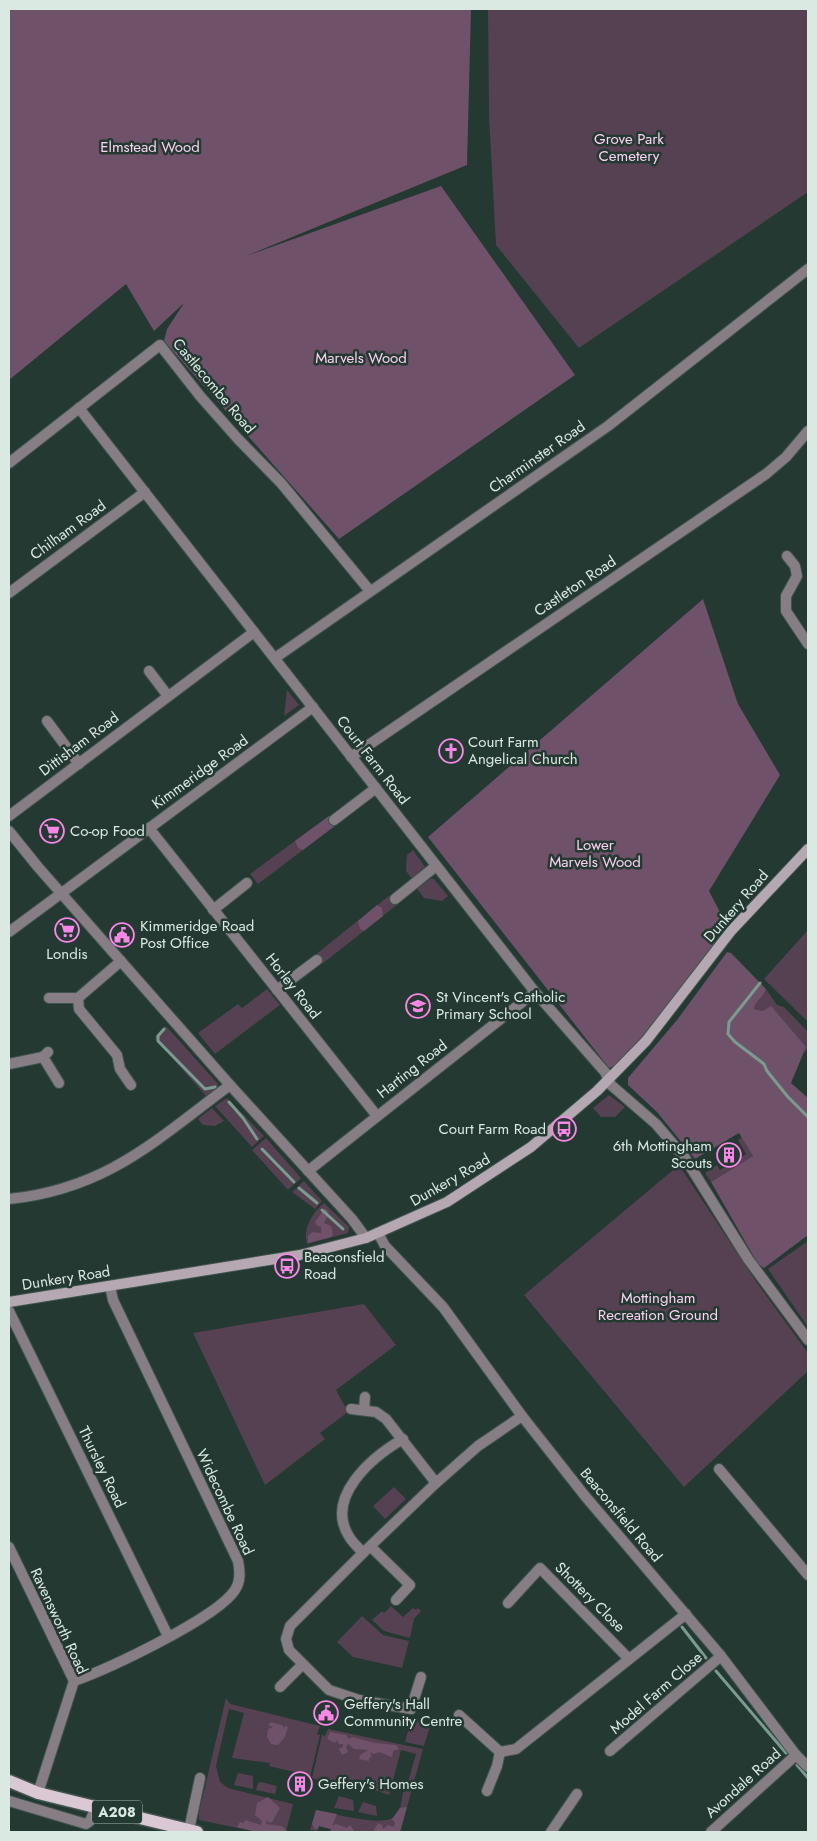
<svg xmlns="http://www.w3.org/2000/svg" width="817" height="1841" font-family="Jost,sans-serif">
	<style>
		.green { fill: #554151 }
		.forest { fill: #6f5269 }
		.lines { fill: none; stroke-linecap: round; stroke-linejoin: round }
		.stream { stroke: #7a9b90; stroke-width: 3 }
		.street-casing { stroke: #40554e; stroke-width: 12 }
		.secondary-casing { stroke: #40554e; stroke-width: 12 }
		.primary-casing { stroke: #40554e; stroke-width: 15 }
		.street { stroke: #877e85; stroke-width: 10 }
		.secondary { stroke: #b5a8b2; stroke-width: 10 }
		.primary { stroke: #dac8d5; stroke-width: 12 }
		.labels { text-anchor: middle; stroke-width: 5; stroke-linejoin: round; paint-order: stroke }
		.shield { fill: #233932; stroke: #a4b4ae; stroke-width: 1 }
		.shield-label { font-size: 14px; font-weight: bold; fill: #dbe9e3 }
		.park-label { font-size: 15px; fill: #fdd1f3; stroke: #233932 }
		.street-label { font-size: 15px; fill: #dbe9e3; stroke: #233932 }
		.poi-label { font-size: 15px; fill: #dbe9e3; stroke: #233932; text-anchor: start }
	</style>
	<rect width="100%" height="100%" fill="#233932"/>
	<g class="green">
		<polygon points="488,9 808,9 808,192 579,348 496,245 489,116"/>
		<polygon points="287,690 299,705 284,716"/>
		<polygon points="329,816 336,825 258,884 250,874"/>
		<polygon points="413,850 425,867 412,879 406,871 407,855"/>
		<polygon points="430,879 434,879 448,896 442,901 424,898 417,889"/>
		<polygon points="390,895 398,904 322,964 315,955"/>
		<polygon points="808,930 808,1022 764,979"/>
		<polygon points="267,989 280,1005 215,1054 198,1033 238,1004 242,1008"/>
		<path d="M766,989L777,1005L784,1007L808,1032V1049L804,1053L806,1047L763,1011L754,1009C755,1001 764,997 766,989Z"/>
		<polygon points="166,1026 218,1084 218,1087 206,1096 156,1040 155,1037"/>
		<polygon points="609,1095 625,1107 615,1117 601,1117 593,1108"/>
		<polygon points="227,1098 264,1136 252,1147 215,1106"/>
		<polygon points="212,1108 224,1121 215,1126 203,1125 198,1119"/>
		<polygon points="742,1137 753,1156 711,1182 705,1173 717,1165 720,1170 746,1154 738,1140"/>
		<polygon points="266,1138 301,1178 288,1190 252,1150"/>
		<polygon points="679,1165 757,1283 808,1353 808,1371 684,1487 524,1295"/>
		<polygon points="304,1181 322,1201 315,1209 292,1192"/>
		<path d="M324,1203L349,1227L348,1233L307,1244C302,1229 313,1212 324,1203Z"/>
		<polygon points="808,1241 808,1327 768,1269"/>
		<polygon points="364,1304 396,1345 336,1390 348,1412 320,1433 325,1439 265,1485 193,1333"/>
		<polygon points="394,1487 406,1499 385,1519 373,1506"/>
		<polygon points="391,1606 403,1617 413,1608 416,1610 418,1608 421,1611 414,1619 410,1638 384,1631 372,1620 382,1611 384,1613"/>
		<polygon points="362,1616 383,1635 409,1641 402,1668 353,1657 337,1642"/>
		<polygon points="226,1698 230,1704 320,1726 317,1734 320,1735 310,1777 293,1775 294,1772 269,1766 270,1763 232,1758 244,1713 229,1709 216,1766 220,1782 228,1788 293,1804 286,1832 257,1832 199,1820 199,1812"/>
		<polygon points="411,1720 431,1723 424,1746 405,1742"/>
		<path d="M328,1729L423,1749L400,1832H330L331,1829L319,1826L317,1831L310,1830L316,1810C332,1813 386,1829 396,1815C401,1809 402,1799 403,1792H405L416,1754L401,1750L389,1795L354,1783L351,1786L329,1780L328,1783L312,1778L322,1735L325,1736Z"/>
		<polygon points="238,1773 253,1776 253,1789 234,1785"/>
		<polygon points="261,1782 277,1786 275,1794 256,1790 258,1783"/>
		<polygon points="339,1796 353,1800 354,1811 334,1808"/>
		<polygon points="363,1802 376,1806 377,1816 358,1812"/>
	</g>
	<g class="forest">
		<polygon points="9,9 471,9 467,165 246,256 441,186 575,375 339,539 164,341 167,329 184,303 154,331 126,284 9,380"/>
		<path d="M703,599L738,704L780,775L709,891L721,914L714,937L715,948C696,971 632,1062 609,1068L428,837Z"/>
		<polygon points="329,816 336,825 303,850 298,848 295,841"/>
		<polygon points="377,905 382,908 383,916 364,931 360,929 358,921"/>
		<path d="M727,952L731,953L766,989C764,997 755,1001 754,1009L763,1011L771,1006L806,1047L791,1083L808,1098V1235L764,1268L758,1264L711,1182L753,1156L739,1133L695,1159L657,1112L628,1085V1078L677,1020Z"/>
		<polygon points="325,1208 329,1212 324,1223 331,1226 333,1234 331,1237 308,1243 308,1236 312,1232 321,1233 321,1227 316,1225 315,1222"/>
		<polygon points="271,1722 282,1725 284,1728 285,1726 288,1727 285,1737 278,1745 271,1744 267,1737 268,1729 273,1727 268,1725"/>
		<polygon points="330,1732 346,1735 349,1739 352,1737 375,1743 396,1745 399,1749 393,1751 392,1757 379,1752 374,1754 370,1752 372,1757 369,1758 369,1761 359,1759 360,1755 368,1750 354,1749 348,1744 346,1747 348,1752 342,1755 339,1749 343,1747 343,1744 339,1744 337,1740 335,1743 327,1739"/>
		<polygon points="268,1797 280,1808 272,1822 269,1823 267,1820 266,1824 282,1826 288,1832 257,1832 237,1827 240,1822 244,1823 245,1820 261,1825 262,1821 255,1815 257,1803"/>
		<polygon points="407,1807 400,1832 373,1832 378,1823 382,1825 383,1829 388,1825 394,1827 395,1823 392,1819 400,1808"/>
		<polygon points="316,1810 337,1814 332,1826 336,1824 347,1828 350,1825 355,1832 330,1832 331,1829 319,1826 318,1829 315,1829 312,1824"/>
	</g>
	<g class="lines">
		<g class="stream">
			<polyline points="760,983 729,1022 728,1034 735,1042 764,1064 767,1071 788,1097 808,1117"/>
			<polyline points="164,1029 158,1036 158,1041 205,1089 215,1087"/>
			<polyline points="229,1102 243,1118 257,1139"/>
			<polyline points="262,1149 294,1182"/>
			<polyline points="299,1188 317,1203"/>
			<polyline points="322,1210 343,1229"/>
			<polyline points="682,1627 706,1658"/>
			<polyline points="716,1671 786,1753"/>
			<polyline points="797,1765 808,1778"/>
		</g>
		<g class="street-casing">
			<g id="street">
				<polyline points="79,408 535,992 605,1072 611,1085 656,1124 685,1158 748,1259 808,1340"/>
				<polyline points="9,463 160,345 200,396 238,439 281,483 370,591"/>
				<polyline points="787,556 795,566 797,576 786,596 786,611 808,644"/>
				<polyline points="9,593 145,492"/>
				<polyline points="275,658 608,426 808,269"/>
				<polyline points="149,671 168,696"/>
				<polyline points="47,721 79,764"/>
				<polyline points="351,757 766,474 786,457 808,431"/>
				<polyline points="9,816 254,632"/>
				<polyline points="334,820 376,788"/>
				<polyline points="149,828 377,1116"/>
				<polyline points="9,831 38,867 230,1085 352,1219 366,1238"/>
				<polyline points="395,899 436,866"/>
				<polyline points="213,910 247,883"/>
				<polyline points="9,932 313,707"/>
				<polyline points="277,990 317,960"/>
				<polyline points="49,998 78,998 121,961"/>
				<polyline points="78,998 79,1009 117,1055 120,1069 131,1085"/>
				<polyline points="48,1052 43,1057 59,1083"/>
				<polyline points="9,1064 43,1057"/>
				<polyline points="308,1171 535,992"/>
				<path d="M9,1199C106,1189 155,1141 230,1085"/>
				<polyline points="378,1233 385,1246 443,1307 522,1416 585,1496 721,1656 796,1755 808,1767"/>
				<polyline points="9,1311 168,1636"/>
				<polyline points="351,1409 376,1412 386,1419 436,1483"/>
				<polyline points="364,1410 365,1397"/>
				<path d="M403,1439C372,1457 323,1498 350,1538C354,1544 359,1548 363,1553L436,1483L478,1446L522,1416"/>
				<polyline points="719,1469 808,1575"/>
				<polyline points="9,1547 74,1681 38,1793"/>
				<polyline points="371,1547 410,1585 396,1600"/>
				<polyline points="363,1553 290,1626 286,1639 289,1650 329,1690 359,1700 411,1709 421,1677"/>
				<polyline points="508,1603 540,1568 629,1659"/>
				<path d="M74,1681C108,1669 217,1618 235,1590C241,1581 240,1571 238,1561L113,1300L110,1286"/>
				<polyline points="280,1687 302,1665"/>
				<polyline points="459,1715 500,1752 516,1749 686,1614"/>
				<polyline points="610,1751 721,1656"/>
				<polyline points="487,1791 497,1766 500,1752"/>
				<polyline points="9,1801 86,1824 90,1821 96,1807"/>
				<polyline points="189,1830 200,1778"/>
				<polyline points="551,1832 577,1794"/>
				<polyline points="711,1832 796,1755"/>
			</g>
		</g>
		<g class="secondary-casing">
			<polyline id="secondary" points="9,1302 300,1255 366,1238 447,1202 531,1147 597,1091 646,1041 731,931 808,849"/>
		</g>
		<g class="primary-casing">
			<polyline id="primary" points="9,1781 38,1793 197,1832"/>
		</g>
		<use href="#street" class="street"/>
		<use href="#secondary" class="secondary"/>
		<use href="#primary" class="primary"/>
	</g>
	<defs>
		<g id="church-ring" transform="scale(1.25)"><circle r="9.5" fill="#233932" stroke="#fa87e7" stroke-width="1.5"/><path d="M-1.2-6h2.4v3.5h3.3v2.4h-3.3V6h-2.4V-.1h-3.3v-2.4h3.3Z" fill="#fa87e7"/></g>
		<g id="supermarket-ring" transform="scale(1.25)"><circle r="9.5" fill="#233932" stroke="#fa87e7" stroke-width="1.5"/><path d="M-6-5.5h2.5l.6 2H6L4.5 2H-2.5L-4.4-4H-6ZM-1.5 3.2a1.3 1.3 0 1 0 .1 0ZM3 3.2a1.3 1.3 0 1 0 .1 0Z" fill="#fa87e7"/></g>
		<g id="civic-ring" transform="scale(1.25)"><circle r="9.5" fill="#233932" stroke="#fa87e7" stroke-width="1.5"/><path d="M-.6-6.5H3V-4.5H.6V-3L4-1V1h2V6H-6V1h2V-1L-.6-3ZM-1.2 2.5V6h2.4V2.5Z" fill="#fa87e7"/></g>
		<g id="school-ring" transform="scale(1.25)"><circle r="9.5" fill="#233932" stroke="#fa87e7" stroke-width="1.5"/><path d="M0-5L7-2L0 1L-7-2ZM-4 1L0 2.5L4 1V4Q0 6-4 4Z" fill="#fa87e7"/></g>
		<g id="bus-ring" transform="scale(1.25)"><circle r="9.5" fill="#233932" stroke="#fa87e7" stroke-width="1.5"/><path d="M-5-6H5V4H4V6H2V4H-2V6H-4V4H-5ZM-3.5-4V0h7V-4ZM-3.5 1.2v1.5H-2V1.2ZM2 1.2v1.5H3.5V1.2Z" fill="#fa87e7"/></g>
		<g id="building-ring" transform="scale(1.25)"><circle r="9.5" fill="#233932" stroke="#fa87e7" stroke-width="1.5"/><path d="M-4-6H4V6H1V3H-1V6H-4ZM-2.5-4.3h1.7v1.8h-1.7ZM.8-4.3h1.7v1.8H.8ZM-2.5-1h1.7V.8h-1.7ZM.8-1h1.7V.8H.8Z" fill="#fa87e7"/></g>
	</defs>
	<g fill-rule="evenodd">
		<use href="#church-ring" x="451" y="751"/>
		<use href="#supermarket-ring" x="52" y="831"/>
		<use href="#supermarket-ring" x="67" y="930"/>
		<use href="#civic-ring" x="122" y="935"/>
		<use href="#school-ring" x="418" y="1006"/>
		<use href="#bus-ring" x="564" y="1129"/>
		<use href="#building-ring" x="729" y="1155"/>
		<use href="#bus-ring" x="287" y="1266"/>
		<use href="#civic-ring" x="326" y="1713"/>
		<use href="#building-ring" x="300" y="1784"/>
	</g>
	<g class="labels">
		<rect class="shield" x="92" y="1800.5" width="50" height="23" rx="4"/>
		<g class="shield-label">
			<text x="117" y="1817">A208</text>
		</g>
		<g class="park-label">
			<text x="629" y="144">Grove Park<tspan x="629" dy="17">Cemetery</tspan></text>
			<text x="150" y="152">Elmstead Wood</text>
			<text x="361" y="363">Marvels Wood</text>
			<text x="595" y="850">Lower<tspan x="595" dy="17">Marvels Wood</tspan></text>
			<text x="658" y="1303">Mottingham<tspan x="658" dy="17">Recreation Ground</tspan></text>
		</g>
		<g class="street-label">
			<text transform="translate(214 386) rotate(50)" y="5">Castlecombe Road</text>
			<text transform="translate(537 457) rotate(-35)" y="5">Charminster Road</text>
			<text transform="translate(68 530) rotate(-36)" y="5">Chilham Road</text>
			<text transform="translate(575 586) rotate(-34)" y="5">Castleton Road</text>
			<text transform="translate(79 744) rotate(-37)" y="5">Dittisham Road</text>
			<text transform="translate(373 760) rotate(52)" y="5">Court Farm Road</text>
			<text transform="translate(200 772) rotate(-36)" y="5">Kimmeridge Road</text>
			<text transform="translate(736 906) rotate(-49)" y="5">Dunkery Road</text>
			<text transform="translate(293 986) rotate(52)" y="5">Horley Road</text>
			<text transform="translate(412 1069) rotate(-38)" y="5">Harting Road</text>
			<text transform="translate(450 1180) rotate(-30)" y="5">Dunkery Road</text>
			<text transform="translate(66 1278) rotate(-9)" y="5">Dunkery Road</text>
			<text transform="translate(102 1467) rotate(64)" y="5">Thursley Road</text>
			<text transform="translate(225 1502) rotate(65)" y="5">Widecombe Road</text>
			<text transform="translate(621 1515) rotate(50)" y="5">Beaconsfield Road</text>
			<text transform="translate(590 1597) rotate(45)" y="5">Shottery Close</text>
			<text transform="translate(59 1621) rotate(65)" y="5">Ravensworth Road</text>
			<text transform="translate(656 1693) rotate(-41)" y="5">Model Farm Close</text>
			<text transform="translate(743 1783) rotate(-42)" y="5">Avondale Road</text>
		</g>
		<g class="poi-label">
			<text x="468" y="747">Court Farm<tspan x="468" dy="17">Angelical Church</tspan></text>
			<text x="70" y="836">Co-op Food</text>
			<text x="140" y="931">Kimmeridge Road<tspan x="140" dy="17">Post Office</tspan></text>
			<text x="67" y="959" text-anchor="middle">Londis</text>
			<text x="436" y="1002">St Vincent's Catholic<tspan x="436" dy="17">Primary School</tspan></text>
			<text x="546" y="1134" text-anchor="end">Court Farm Road</text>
			<text x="712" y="1151" text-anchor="end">6th Mottingham<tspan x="712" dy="17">Scouts</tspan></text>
			<text x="304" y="1262">Beaconsfield<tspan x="304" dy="17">Road</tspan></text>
			<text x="344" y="1709">Geffery's Hall<tspan x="344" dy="17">Community Centre</tspan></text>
			<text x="318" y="1789">Geffery's Homes</text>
		</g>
	</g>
	<rect width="817" height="1841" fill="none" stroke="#dbe9e3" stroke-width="20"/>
</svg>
